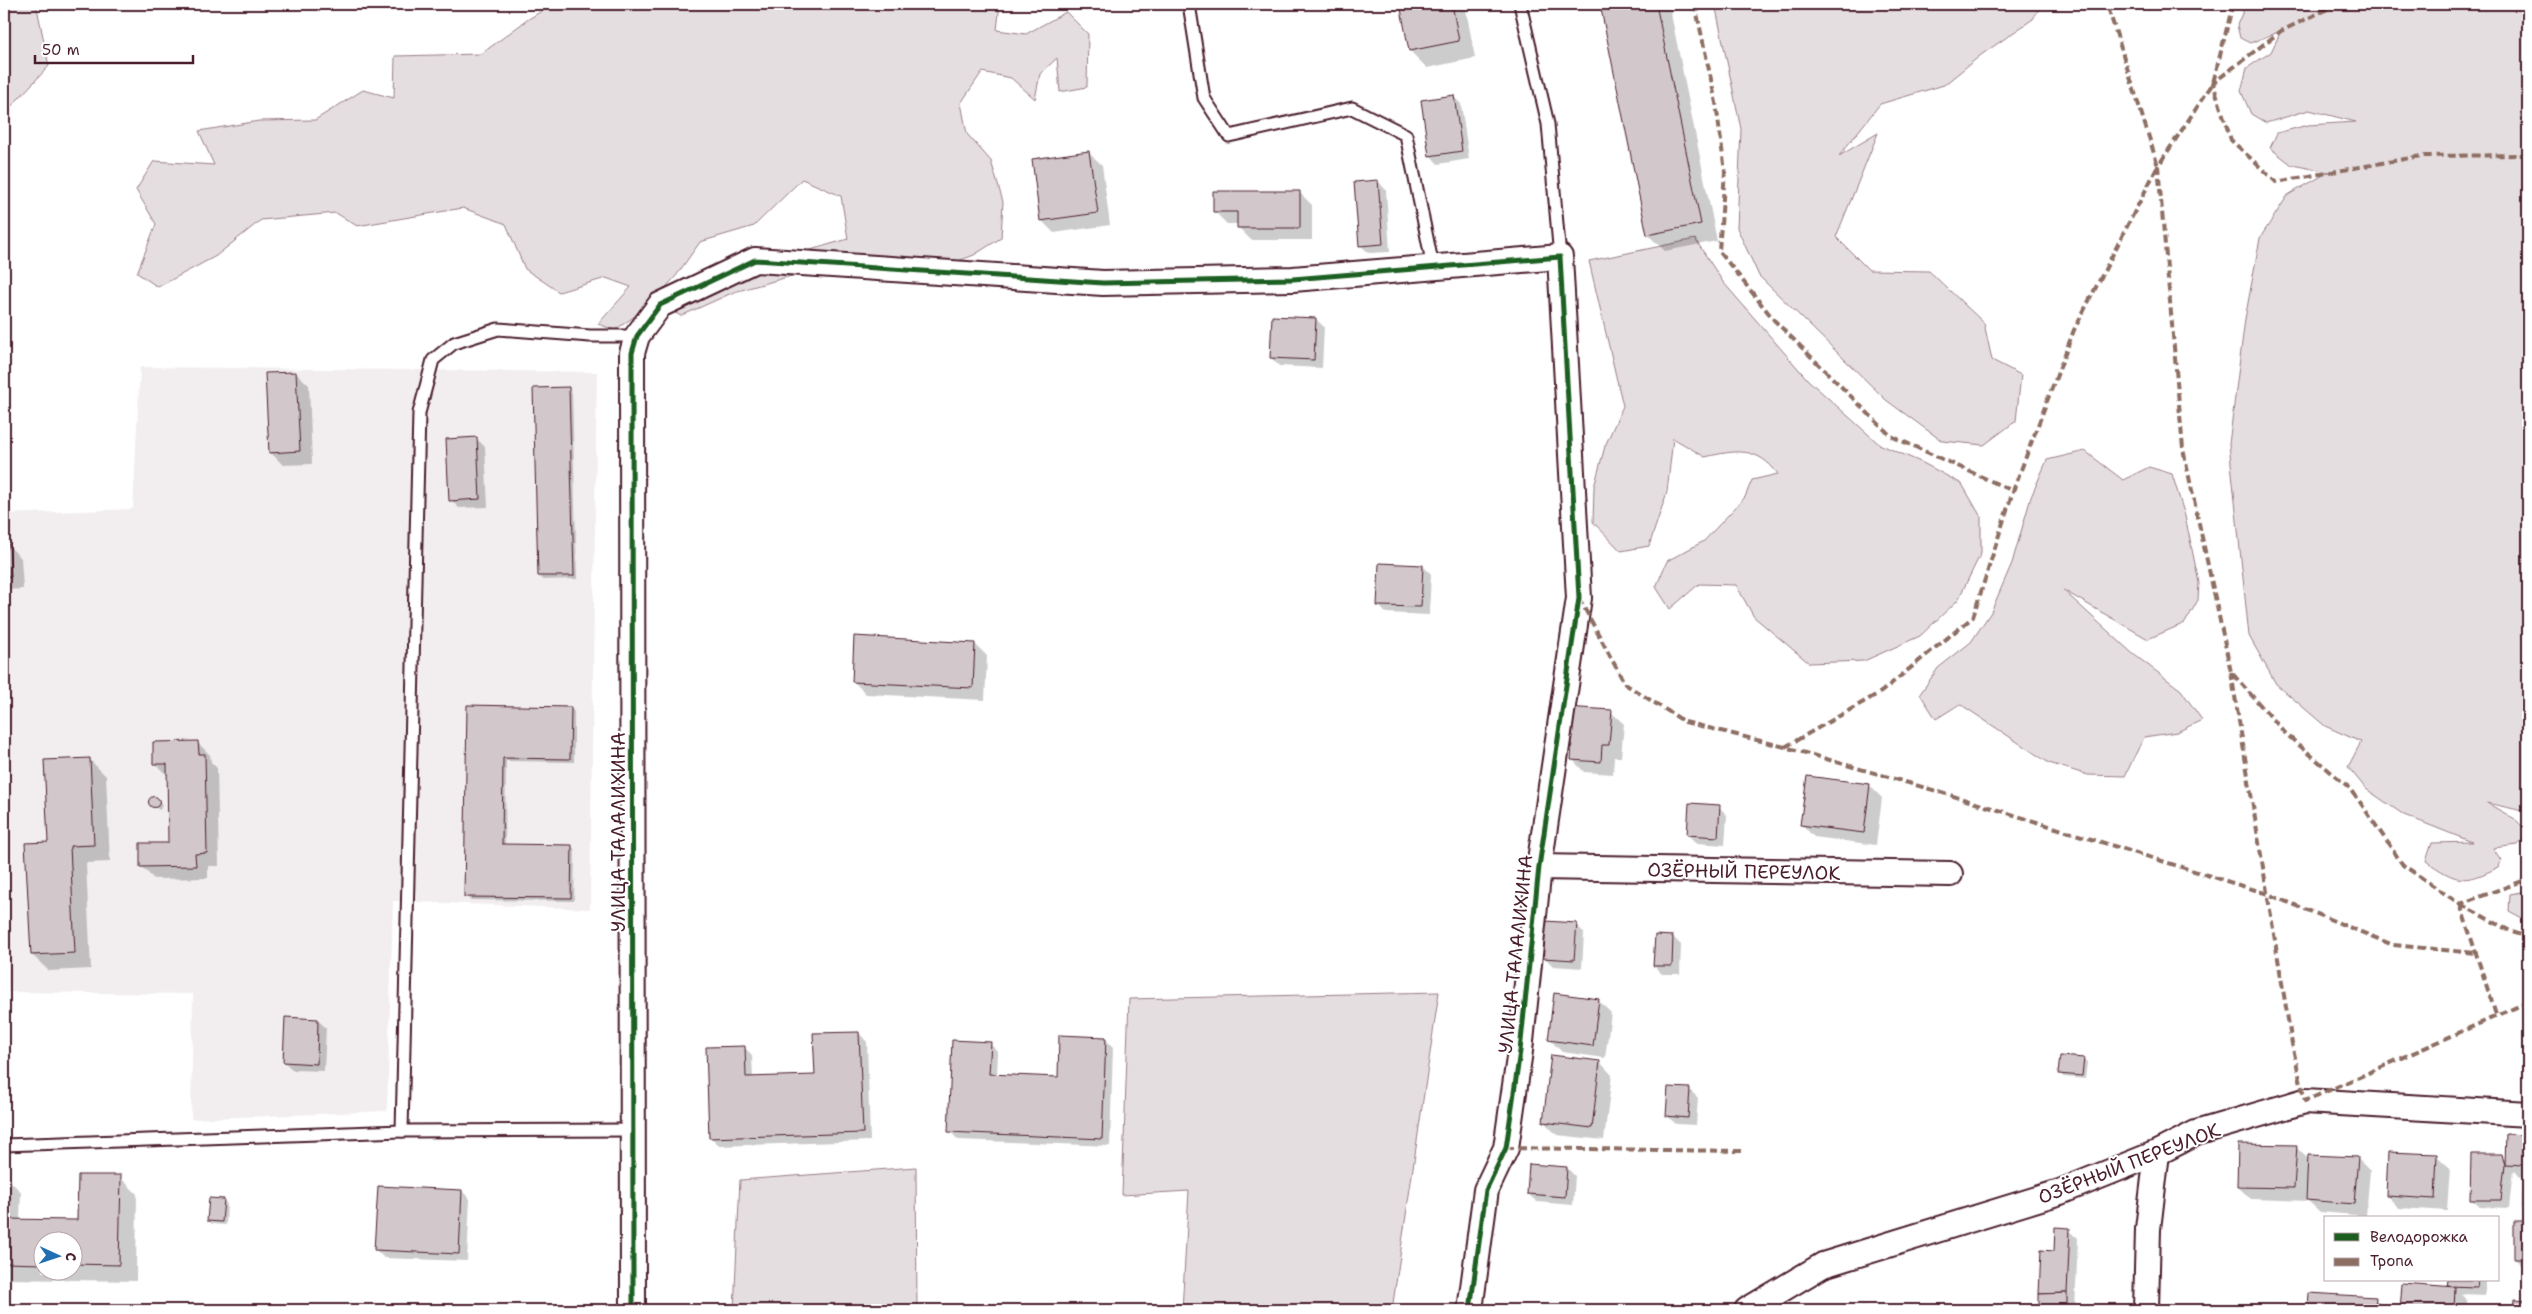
<svg xmlns="http://www.w3.org/2000/svg" width="2532" height="1314" font-family="'Shantell Sans',sans-serif">
	<style>
		.built { fill: #f2eeef }
		.green { fill: #e5dee0; stroke: #987e86 }
		.shadow { fill: #0003; fill-rule: evenodd }
		.building { fill: #d2c7cb; stroke: #4a1f2b }
		.lines { fill: none; stroke-linecap: round; stroke-linejoin: round }
		.lane-casing { stroke: #4a1f2b; stroke-width: 15 }
		.street-casing { stroke: #4a1f2b; stroke-width: 28 }
		.lane { stroke: #fff; stroke-width: 11 }
		.street { stroke: #fff; stroke-width: 24 }
		.quiet { stroke: #8d6e63; stroke-width: 4; stroke-dasharray: 8 4; stroke-linecap: butt }
		.cycleway-casing { stroke: #fff; stroke-width: 8 }
		.cycleway { stroke: #1b5e20; stroke-width: 5 }
		.labels { text-anchor: middle; stroke-width: 4; stroke-linejoin: round; paint-order: stroke }
		.street-label { font-size: 19px; fill: #4a1f2b; stroke: #fff }
	</style>
	<rect width="100%" height="100%" fill="#fff"/>
	<filter id="ink" filterUnits="userSpaceOnUse"><feTurbulence type="fractalNoise" baseFrequency=".02" numOctaves="2"/><feDisplacementMap in="SourceGraphic" scale="10" xChannelSelector="R" yChannelSelector="G"/><feConvolveMatrix kernelMatrix="1 2 1 2 8 2 1 2 1" color-interpolation-filters="sRGB"/></filter>
	<g filter="url(#ink)">
		<polygon class="built" points="140,367 597,372 590,909 393,901 387,1111 191,1119 193,994 4,992 10,776 4,776 4,514 133,509"/>
		<g class="green">
			<polygon points="4,4 31,4 37,8 49,66 4,114"/>
			<polygon points="553,4 1000,4 997,30 1026,34 1066,12 1088,34 1087,87 1060,92 1057,58 1040,74 1035,99 1011,78 982,72 961,103 967,134 991,161 1003,202 1001,238 974,255 937,269 795,275 734,292 681,316 670,310 800,253 848,239 841,196 802,179 754,226 700,242 676,276 648,307 615,330 598,324 631,287 606,278 559,292 525,269 506,224 463,208 357,226 336,213 261,220 216,256 158,287 137,273 156,224 136,190 154,161 214,165 199,131 259,121 315,120 363,90 394,98 395,56 481,54 527,20"/>
			<polygon points="1715,4 2042,4 2033,19 1981,55 1944,85 1880,104 1839,156 1878,133 1836,237 1869,270 1929,271 1984,323 1992,360 2021,375 2016,421 1984,445 1942,441 1886,400 1759,276 1737,228 1741,129"/>
			<path d="M2246,4H2528V812L2487,803L2515,819L2528,832L2518,845L2493,848L2501,860L2499,867C2464,884 2458,883 2426,861L2432,843L2472,842L2404,815L2366,789L2348,767L2361,742L2325,726L2276,684L2249,636L2229,444L2245,319L2260,238L2288,195L2329,172L2292,165L2270,148L2277,133L2308,125L2356,122L2309,110L2266,123L2251,114L2241,91L2247,68L2271,52L2281,31L2250,43L2240,38L2237,25Z"/>
			<path d="M1695,239L1723,282L1808,380L1879,444L1923,463L1962,484L1981,517V553L1958,600L1920,636L1864,661L1809,663L1754,617L1736,585L1699,584L1670,609L1656,587L1667,561L1704,541L1745,497L1752,480L1778,474C1757,446 1736,450 1705,457L1673,438L1667,492L1649,546L1621,551L1593,522L1594,487L1605,446L1623,406L1589,261Z"/>
			<polygon points="2085,451 2123,480 2149,467 2172,474 2185,516 2199,583 2198,600 2185,623 2148,639 2063,590 2132,653 2181,690 2202,720 2177,732 2144,737 2125,776 2088,775 2049,763 1960,704 1936,719 1920,694 1938,668 1971,642 1991,612 2012,563 2031,497 2047,460"/>
			<polygon points="2528,891 2528,921 2509,911 2510,894"/>
			<polygon points="1439,992 1392,1310 1182,1310 1189,1191 1122,1195 1129,999"/>
			<polygon points="916,1167 917,1310 734,1310 740,1180"/>
		</g>
		<g class="shadow">
			<polygon points="1401,4 1465,4 1475,58 1427,68 1410,51"/>
			<polygon points="1601,4 1669,4 1717,241 1665,251 1648,235"/>
			<polygon points="1453,96 1461,104 1469,159 1438,164 1430,155"/>
			<polygon points="1089,153 1102,165 1110,225 1054,233 1041,220"/>
			<polygon points="1378,181 1386,190 1390,252 1369,253 1360,245"/>
			<polygon points="1299,192 1312,205 1312,240 1251,240 1238,227 1238,224 1227,224 1214,211"/>
			<polygon points="1316,319 1324,327 1322,368 1279,366 1271,358"/>
			<polygon points="296,373 309,385 312,464 283,465 270,452"/>
			<polygon points="568,389 572,392 577,579 543,580 539,576"/>
			<polygon points="477,439 485,447 488,507 459,508 451,500"/>
			<polygon points="4,546 9,546 21,558 23,589 4,590"/>
			<polygon points="1423,566 1431,574 1429,615 1386,613 1378,605"/>
			<polygon points="975,644 987,656 985,700 866,694 853,681"/>
			<polygon points="468,707 571,708 574,712 574,762 506,761 505,845 571,846 575,850 574,901 470,900 466,896"/>
			<polygon points="1611,712 1624,724 1621,757 1614,757 1613,774 1584,772 1572,759 1573,751 1564,742"/>
			<polygon points="198,743 210,755 211,762 217,768 219,866 208,866 208,878 154,879 142,867 169,844 168,776 154,763"/>
			<polygon points="89,759 106,776 110,862 86,863 91,969 49,971 32,955 49,843"/>
			<polygon points="1870,786 1882,798 1876,845 1814,837 1802,825"/>
			<polygon points="151,799 162,804 160,810 151,805"/>
			<polygon points="1719,807 1727,815 1725,845 1696,843 1688,835"/>
			<polygon points="1576,924 1584,933 1582,968 1553,966 1544,957"/>
			<polygon points="1656,936 1673,937 1681,945 1680,974 1662,974 1654,966"/>
			<polygon points="1599,1001 1611,1013 1605,1058 1562,1052 1549,1039"/>
			<polygon points="318,1020 326,1028 324,1071 293,1070 284,1062"/>
			<polygon points="859,1033 867,1042 870,1141 719,1146 711,1137 744,1047 752,1055 753,1078 816,1076"/>
			<polygon points="1105,1039 1113,1047 1110,1146 958,1140 950,1131 990,1044 998,1052 997,1075 1059,1078"/>
			<polygon points="2083,1059 2087,1063 2085,1079 2063,1077 2060,1073"/>
			<polygon points="1600,1062 1612,1075 1604,1140 1557,1135 1544,1122"/>
			<polygon points="1689,1089 1698,1098 1696,1125 1676,1124 1667,1116"/>
			<polygon points="2507,1136 2528,1136 2528,1212 2524,1207 2524,1177 2519,1177 2513,1170 2509,1208 2480,1207 2471,1199 2502,1156 2507,1160"/>
			<polygon points="2296,1147 2309,1160 2357,1158 2370,1171 2366,1216 2320,1212 2308,1201 2251,1199 2238,1187"/>
			<polygon points="2437,1156 2450,1168 2447,1211 2399,1208 2387,1196"/>
			<polygon points="1567,1168 1575,1176 1573,1205 1537,1202 1528,1194"/>
			<path d="M4,1175L21,1192L20,1220L78,1221L120,1177L137,1194L136,1281L4,1279ZM42,1242H72V1272H42Z"/>
			<polygon points="462,1191 470,1199 467,1261 384,1258 376,1250"/>
			<polygon points="223,1200 227,1204 226,1225 212,1224 209,1221"/>
			<polygon points="2515,1223 2528,1223 2528,1270 2515,1258"/>
			<polygon points="2069,1230 2078,1238 2075,1310 2042,1310 2042,1252 2055,1252"/>
			<polygon points="2449,1280 2486,1280 2485,1295 2461,1294 2467,1301 2467,1310 2401,1310 2403,1285 2451,1288"/>
			<polygon points="2310,1295 2375,1299 2387,1310 2309,1310"/>
		</g>
		<g class="building">
			<polygon points="1400,4 1452,4 1459,41 1409,51"/>
			<polygon points="1600,4 1656,4 1701,224 1647,235"/>
			<polygon points="1454,95 1462,151 1429,156 1421,100"/>
			<polygon points="1089,151 1098,213 1040,221 1032,159"/>
			<polygon points="1378,180 1383,244 1359,246 1354,182"/>
			<polygon points="1213,191 1300,191 1300,228 1237,228 1237,212 1213,212"/>
			<polygon points="1272,316 1316,318 1314,360 1270,358"/>
			<polygon points="296,372 300,451 269,453 265,373"/>
			<polygon points="569,387 574,576 538,576 533,388"/>
			<polygon points="477,437 480,499 449,501 446,439"/>
			<polygon points="9,544 11,577 4,577 4,545"/>
			<polygon points="1379,563 1423,565 1421,607 1377,606"/>
			<polygon points="854,636 975,643 973,688 852,682"/>
			<polygon points="467,705 571,707 570,759 503,758 502,844 572,845 571,898 464,897"/>
			<polygon points="1566,707 1612,710 1609,745 1602,745 1601,762 1571,760 1572,744 1563,743"/>
			<polygon points="198,741 199,754 205,754 207,853 195,854 196,866 140,867 140,843 168,843 167,764 153,764 153,742"/>
			<polygon points="90,758 94,845 70,846 75,953 31,955 25,843 48,842 44,760"/>
			<polygon points="1807,776 1870,784 1864,833 1800,825"/>
			<circle cx="154" cy="802" r="5.5"/>
			<polygon points="1689,803 1720,805 1718,837 1687,835"/>
			<polygon points="1545,921 1577,923 1574,960 1543,958"/>
			<polygon points="1655,935 1673,936 1672,966 1653,966"/>
			<polygon points="1554,993 1599,999 1593,1046 1548,1040"/>
			<polygon points="285,1017 318,1019 317,1064 283,1062"/>
			<polygon points="859,1032 863,1133 709,1138 706,1047 745,1046 746,1077 815,1075 813,1033"/>
			<polygon points="1059,1035 1106,1037 1102,1139 948,1132 952,1040 991,1042 989,1074 1058,1077"/>
			<polygon points="1551,1055 1600,1061 1592,1128 1543,1122"/>
			<polygon points="2060,1056 2084,1058 2082,1076 2058,1074"/>
			<polygon points="1668,1087 1690,1088 1688,1118 1666,1116"/>
			<polygon points="2506,1134 2528,1135 2528,1208 2522,1208 2523,1165 2505,1164"/>
			<polygon points="2238,1144 2297,1145 2294,1188 2237,1187"/>
			<polygon points="2388,1152 2437,1154 2435,1199 2386,1196"/>
			<polygon points="2471,1154 2502,1154 2505,1164 2501,1200 2470,1200"/>
			<polygon points="2308,1155 2358,1157 2354,1204 2306,1200"/>
			<polygon points="1529,1164 1567,1167 1565,1197 1527,1194"/>
			<polygon points="78,1175 121,1175 119,1265 72,1264 72,1242 42,1242 42,1264 4,1263 4,1219 77,1220"/>
			<polygon points="378,1186 462,1190 459,1254 374,1250"/>
			<polygon points="209,1198 224,1199 222,1222 207,1221"/>
			<rect x="2514" y="1222" width="14" height="36"/>
			<polygon points="2055,1227 2070,1228 2067,1293 2039,1294 2041,1250 2054,1251"/>
			<polygon points="2448,1280 2478,1280 2477,1287 2447,1286"/>
			<polygon points="2402,1283 2455,1287 2454,1310 2400,1310"/>
			<polygon points="2067,1293 2067,1310 2039,1310 2039,1294"/>
			<polygon points="2309,1293 2376,1297 2375,1310 2308,1310"/>
			<polygon points="2515,1299 2528,1300 2528,1310 2514,1310"/>
			<polygon points="2093,1305 2126,1306 2126,1310 2092,1310"/>
			<polygon points="1833,1306 1887,1310 1833,1310"/>
		</g>
		<g class="lines">
			<g class="lane-casing">
				<g id="lane">
					<polyline points="1189,4 1204,98 1229,136 1352,108 1406,135 1433,267"/>
					<polyline points="1520,4 1548,124 1560,257"/>
					<polyline points="633,1130 402,1131 419,413 433,360 454,343 498,329 590,336 637,336"/>
					<polyline points="4,1145 402,1131"/>
				</g>
			</g>
			<g class="street-casing">
				<g id="street">
					<polyline points="1539,867 1950,874"/>
					<polyline points="633,1310 632,353 637,336 660,305 755,260 1103,283 1293,279 1560,257 1579,598 1539,867 1520,1051 1506,1148 1486,1190 1470,1310"/>
					<polyline points="1747,1310 1823,1265 2060,1192 2157,1153 2196,1133 2305,1101 2528,1114"/>
					<polyline points="2146,1310 2148,1229 2157,1153"/>
				</g>
			</g>
			<use href="#lane" class="lane"/>
			<use href="#street" class="street"/>
			<g class="quiet">
				<polyline points="1695,4 1716,103 1725,172 1719,251 1774,320 1891,436 2013,491"/>
				<polyline points="2233,4 2213,83 2158,166 2183,449 2231,672 2286,734 2351,789 2403,865 2460,904 2528,879"/>
				<polyline points="2338,4 2281,31 2213,83 2231,140 2276,182 2421,156 2528,155"/>
				<polyline points="1579,598 1625,684 1685,722 1785,747 1950,795 2268,894 2393,945 2475,953"/>
				<polyline points="2231,672 2292,1044 2305,1101 2528,1002"/>
				<polyline points="1785,747 1881,692 1973,617 2013,491 2074,330 2158,166 2107,4"/>
				<polyline points="2460,904 2497,1018"/>
				<polyline points="2460,904 2512,932 2528,937"/>
				<polyline points="1506,1148 1743,1151"/>
			</g>
			<g class="cycleway-casing">
				<polyline id="cycleway" points="633,1310 632,353 637,336 660,305 755,260 1103,283 1293,279 1560,257 1579,598 1539,867 1520,1051 1506,1148 1486,1190 1470,1310"/>
			</g>
			<use href="#cycleway" class="cycleway"/>
		</g>
	</g>
	<g class="labels">
		<g class="street-label">
			<text transform="translate(618 832) rotate(-90)" y="7">УЛИЦА ТАЛАЛИХИНА</text>
			<text transform="translate(1744 871) rotate(1)" y="7">ОЗЁРНЫЙ ПЕРЕУЛОК</text>
			<text transform="translate(1515 954) rotate(-84)" y="7">УЛИЦА ТАЛАЛИХИНА</text>
			<text transform="translate(2129 1163) rotate(-21)" y="7">ОЗЁРНЫЙ ПЕРЕУЛОК</text>
		</g>
	</g>
	<rect width="2532" height="1314" fill="none" stroke="#fff" stroke-width="20"/>
	<rect x="10" y="10" width="2512" height="1294" fill="none" stroke="#4a1f2b" stroke-width="2" filter="url(#ink)"/>
	<rect x="2324" y="1216" width="175" height="65" fill="#ffffff" stroke="#b7a5aa"/>
	<rect x="2334" y="1233" width="25" height="8" fill="#1b5e20" stroke="#b7a5aa"/>
	<text x="2370" y="1242" font-size="15" fill="#4a1f2b">Велодорожка</text>
	<rect x="2334" y="1258" width="25" height="8" fill="#8d6e63" stroke="#b7a5aa"/>
	<text x="2370" y="1266" font-size="15" fill="#4a1f2b">Тропа</text>
	<g transform="translate(58 1256) rotate(93)"><circle r="24" fill="#ffffff" stroke="#b7a5aa"/>
	<path d="M0-4L9 19L0 12L-9 19Z" fill="#1f6fb2"/>
	<text y="-8" font-size="14" font-weight="bold" text-anchor="middle" fill="#4a1f2b">С</text>
	</g>
	<path d="M35 55v8h158v-8" fill="none" stroke="#4a1f2b" stroke-width="2.5"/>
	<text x="42" y="55" font-size="15" fill="#4a1f2b" stroke="#ffffff" stroke-width="4" paint-order="stroke">50 m</text>
</svg>
